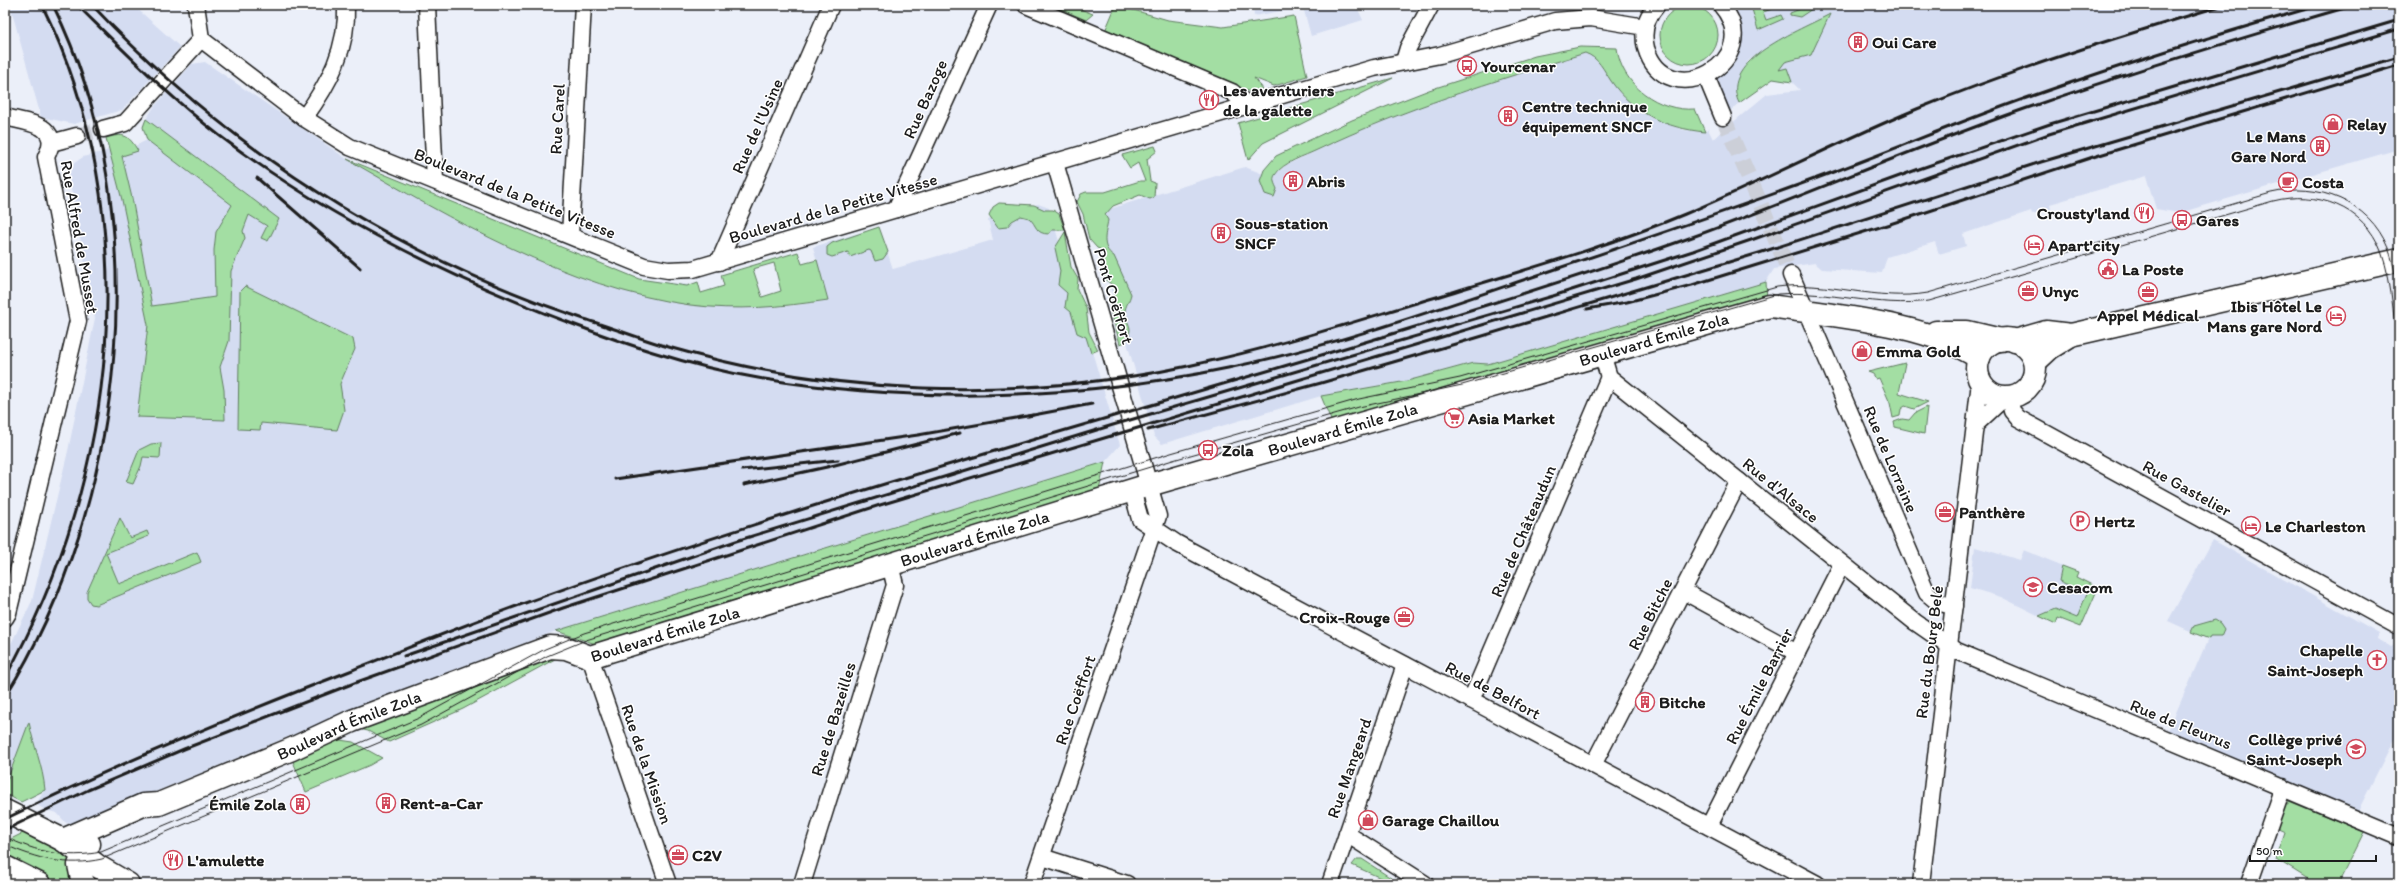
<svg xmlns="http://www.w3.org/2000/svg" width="2404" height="889" font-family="Itim,sans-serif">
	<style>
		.built { fill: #d4dcf1 }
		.green { fill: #a3dea3; stroke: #607d60; fill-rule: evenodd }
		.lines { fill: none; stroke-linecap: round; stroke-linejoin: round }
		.minor-tunnel { stroke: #cccfd8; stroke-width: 16; stroke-dasharray: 16 8; stroke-linecap: butt }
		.minor-casing { stroke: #1c1c1c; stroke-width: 19 }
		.secondary-casing { stroke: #1c1c1c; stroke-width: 25 }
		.minor { stroke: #fff; stroke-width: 16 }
		.secondary { stroke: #fff; stroke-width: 22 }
		.tram { stroke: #1c1c1c; stroke-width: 1 }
		.rail { stroke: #1c1c1c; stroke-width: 3 }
		.labels { text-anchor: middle; stroke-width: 3; stroke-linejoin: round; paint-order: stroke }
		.poi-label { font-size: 17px; font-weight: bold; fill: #1c1c1c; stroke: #fff; text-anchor: start }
		.street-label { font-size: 17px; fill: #1c1c1c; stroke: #fff }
	</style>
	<rect width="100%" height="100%" fill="#ebeff9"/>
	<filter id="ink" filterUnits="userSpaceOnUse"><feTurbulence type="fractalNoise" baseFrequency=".025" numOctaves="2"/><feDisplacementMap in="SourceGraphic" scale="8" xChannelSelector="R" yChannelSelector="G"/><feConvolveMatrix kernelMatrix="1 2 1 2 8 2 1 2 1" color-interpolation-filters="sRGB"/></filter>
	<g filter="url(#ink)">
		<g class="built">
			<polygon points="10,5 133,5 180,47 122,110 74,124 41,117"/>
			<polygon points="1253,5 1356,5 1363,20 1311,36 1303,7 1254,16"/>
			<polygon points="1721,5 2399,5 2399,149 2179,213 2156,209 2146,176 2050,204 2051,209 2032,214 2031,211 1963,234 1966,246 1939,254 1935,242 1887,257 1882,273 1822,269 1815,263 1774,269 1766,282 1488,364 1473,363 1407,381 1321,396 1162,444 1154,436 1090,215 1245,167 1263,174 1260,182 1274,181 1275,175 1286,165 1356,132 1430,102 1585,53 1595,57 1621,94 1649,117 1684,130 1705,132 1708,129 1713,139 1767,94 1800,90 1792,82 1773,79 1764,50 1748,61 1735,94 1739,103 1723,117 1706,76 1731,48"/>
			<polygon points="205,62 347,159 639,279 689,285 689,298 725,308 790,306 828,300 813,247 879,227 893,269 993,240 988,219 1038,204 1049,208 1120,445 1105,462 556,631 381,698 78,824 66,823 57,813 45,810 36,804 44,791 21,802 5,794 5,656 32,601 68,451 95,318 69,177 73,164 83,157 109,150 106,138 120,134 131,140 135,146 147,140 143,127 144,122 154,107 192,64"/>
			<polygon points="2213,540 2379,633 2378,639 2391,647 2395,645 2393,648 2399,652 2399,729 2358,811 2168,731 2208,639 2168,621"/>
			<polygon points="1975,547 2020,560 2024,550 2078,572 2076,577 2098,588 2081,627 2058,618 2056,624 2001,597 1970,588"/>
		</g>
		<g class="green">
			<polygon points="1051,5 1070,5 1093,14 1086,20"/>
			<polygon points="1116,5 1168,20 1223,27 1294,16 1307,76 1274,86 1254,78 1262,89 1250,92 1105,31"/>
			<polygon points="1763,5 1784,5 1763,12 1766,20 1781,15 1783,19 1758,30 1752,9"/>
			<polygon points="1799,5 1818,5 1800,17 1790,15 1790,13 1800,9"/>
			<circle cx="1689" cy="35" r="29"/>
			<path d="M1830,14L1811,55L1785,62L1779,70L1787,68L1792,82L1773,79L1739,103C1718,60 1801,30 1830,14Z"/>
			<path d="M1580,47L1617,48C1621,85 1659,112 1695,109L1705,132C1666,128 1634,114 1611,81C1603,69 1599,58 1585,53C1492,82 1405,108 1317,150C1305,156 1283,162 1275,175C1272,180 1275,184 1277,189L1274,197L1265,194L1260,181L1264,170L1276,156L1352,120L1429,90L1535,56Z"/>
			<polygon points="1393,78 1263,143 1248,160 1238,123"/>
			<path d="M146,119L279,219L268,241L261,238L267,226L249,215L243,231L245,238L231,271L229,341L220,367L224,390L225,420L137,417L148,325L122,200L106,138C124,133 128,134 138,151L122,156L132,198L152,306L215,297L214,250L216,232L232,205L147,140L143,127Z"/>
			<path d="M1155,146L1157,151L1147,159L1150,181L1155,183L1154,197L1150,199L1140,195L1113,206L1105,215L1108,220C1106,233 1100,247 1114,256L1131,294C1130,300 1125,306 1125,312C1126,326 1135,324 1126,342L1120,344L1110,308L1116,290L1114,286L1103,278L1102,263L1105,251L1097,248L1089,239L1083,214L1077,202L1081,194L1086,192H1105L1140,181H1145L1138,163L1130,168L1122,155Z"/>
			<path d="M347,159L639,279L687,286L698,282L701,293L724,286L721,275L798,252L802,264L817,260L828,300C782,307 737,311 690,305C567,288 453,220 347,159ZM774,263L781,291L762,297L753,269Z"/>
			<path d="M999,203L1034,205L1045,210H1053L1059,214L1065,230H1052L1049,234C1035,234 1037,225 1029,218L1021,216L1012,221L1007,227L998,228L989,215L993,207Z"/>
			<polygon points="879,227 888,252 883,259 875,261 871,251 869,250 850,257 848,252 832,257 827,255 827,247 832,243"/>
			<polygon points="1065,232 1071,267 1078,279 1077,289 1086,308 1089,332 1098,350 1091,353 1086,337 1077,333 1071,312 1065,307 1067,293 1058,285 1060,271 1055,248"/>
			<polygon points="1766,282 1767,301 1333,425 1321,396 1407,381 1473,363 1488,364"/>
			<polygon points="245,286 353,339 355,349 340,384 344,410 337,430 261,423 260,430 238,429 240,291"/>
			<polygon points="1905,363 1899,393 1928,402 1914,409 1905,406 1901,409 1900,416 1893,418 1890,403 1879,378 1876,379 1873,374 1868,372"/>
			<polygon points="1927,407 1924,434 1895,427 1894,422 1902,419 1909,420 1915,413"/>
			<polygon points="161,443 160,458 143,457 141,466 133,484 126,482 139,450 151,444"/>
			<polygon points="1105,462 1097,500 614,650 556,631"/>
			<polygon points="120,518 130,538 147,531 149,536 106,553 119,584 197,552 201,562 96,605 91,604 87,598 87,592"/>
			<polygon points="2062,566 2078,572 2076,577 2098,588 2081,627 2058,618 2056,624 2039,616 2055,609 2077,618 2087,593 2059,581"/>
			<polygon points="2215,620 2220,623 2224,629 2221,636 2210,636 2209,639 2191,632 2194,626"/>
			<polygon points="555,659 463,709 389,742 368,731 352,727 511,661"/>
			<path d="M29,722C33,745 43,766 45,790L21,802L5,794V786Z"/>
			<polygon points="340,740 353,742 382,758 370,765 306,792 288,750"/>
			<polygon points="2289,801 2364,832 2338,884 2316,884 2276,859 2285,833 2276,829 2285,804 2288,805"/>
			<polygon points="37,826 66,842 74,884 39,884 5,867 5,842"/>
			<polygon points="1357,859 1362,859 1400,884 1394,884 1352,865"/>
		</g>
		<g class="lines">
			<g class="minor-tunnel">
				<polyline points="1723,117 1791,275"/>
				<polyline points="77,136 103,129"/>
			</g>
			<g class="minor-casing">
				<g id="minor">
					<polyline points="196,5 201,39"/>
					<polyline points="427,5 435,181"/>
					<polyline points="1026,5 1232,92 1248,105"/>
					<path d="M1657,5C1646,17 1642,32 1646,48C1666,116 1769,61 1721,5"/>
					<polyline points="201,39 304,118 350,147 644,266 668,270 693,269 1374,68 1440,55 1555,21 1591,18 1645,27"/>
					<polyline points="1404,61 1408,48 1431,5"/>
					<polyline points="1706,76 1723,117"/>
					<path d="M5,117C28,123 63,124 46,157L78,321L8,613L5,618"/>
					<path d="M304,118C329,84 348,48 346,5"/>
					<polyline points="103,129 125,123 201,39"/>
					<polyline points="51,143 77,136"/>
					<polyline points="896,209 989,5"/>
					<polyline points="570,235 583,5"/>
					<polyline points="719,262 831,5"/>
					<polyline points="1791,275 1927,593 1939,603 1954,606"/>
					<polyline points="1602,354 1609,377 1915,622 1957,651 2399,837"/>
					<polyline points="2009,398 2012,411 2018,418 2399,627"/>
					<polyline points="1976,424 2004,398"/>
					<polyline points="1132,490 1140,519 1176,543 1817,884"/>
					<polyline points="1683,591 1797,653"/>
					<polyline points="590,657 668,884"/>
					<polyline points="1471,700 1609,377"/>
					<polyline points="1593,765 1739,481"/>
					<polyline points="1709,826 1842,564"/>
					<polyline points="1347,834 1425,884"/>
					<polyline points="1042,857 1127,884"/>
					<polyline points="802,884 895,585 890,564"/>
					<polyline points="1032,884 1158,516 1055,163"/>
					<polyline points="1330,884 1405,665"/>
					<polyline points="1921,884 1980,382"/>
					<polyline points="2249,884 2283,787"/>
				</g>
			</g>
			<g class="secondary-casing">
				<g id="secondary">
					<polyline points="1936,332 1967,332 2001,340"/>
					<circle cx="2006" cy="368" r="29"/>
					<polyline points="2015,341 2046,332 2071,335"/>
					<polyline points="2035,362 2050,348 2071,335 2399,260"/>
					<polyline points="5,811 63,840 99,867 128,884"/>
					<path id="s1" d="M63,840L143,805L159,804L292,749L352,721L550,647L566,648L590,657L1149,485L1762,308L1770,306C1833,316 1927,323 1979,358"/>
					<polyline points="5,867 39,884"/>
					<polyline points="83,884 79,865 89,844"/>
				</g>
			</g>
			<use href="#minor" class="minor"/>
			<use href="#secondary" class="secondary"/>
			<g class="tram">
				<path d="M5,837C37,852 66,859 101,852L419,718L545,649L584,633L1171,453L1359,399L1460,378L1777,287C1828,280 1877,302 1928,293L2271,193C2318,182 2369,201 2388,248C2395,265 2397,285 2399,304"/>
				<path d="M5,845C38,859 66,867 102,859L421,725L547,656L586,640L1173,460L1359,407L1462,385L1778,294C1829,290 1878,308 1929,301L2273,201C2316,190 2364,206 2381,251C2394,287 2394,329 2399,366"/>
			</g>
			<g class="rail">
				<path d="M77,5C123,50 169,97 220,136C320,212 432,269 549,315C616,341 687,366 758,378C915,404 1073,400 1228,368C1339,345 1446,306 1553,270C1645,239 1737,208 1828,174C1896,149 1963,120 2032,96C2127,63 2224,32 2321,5"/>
				<path d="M92,5C229,150 395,255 584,319C614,328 643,340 672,348C752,371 840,385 923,388C1018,391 1118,383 1210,361C1286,344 1359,320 1433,298C1517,272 1604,248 1685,214C1764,181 1839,141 1917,109C2017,68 2121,36 2224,5"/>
				<polyline points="257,178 360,268"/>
				<polyline points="1587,309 1627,302 1692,285 1890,224 2093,157 2399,65"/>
				<polyline points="1028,416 1092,404"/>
				<polyline points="1148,430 1321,383 1476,338 1759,253 2041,162 2399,57"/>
				<polyline points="742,470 838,460"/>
				<polyline points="615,479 918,435 1033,415"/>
				<polyline points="744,485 827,467 960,433"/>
				<polyline points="404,656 736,541 1113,425 1553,296 1693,251 1919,169 2050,124 2399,20"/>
				<path d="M5,678C118,476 147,217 42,5"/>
				<path d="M5,697C127,502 157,214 53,5"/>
				<path d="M5,819C117,764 233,716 350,671C408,648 466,624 525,603C842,487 1170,404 1493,303C1560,282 1628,260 1695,236C1808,195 1919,145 2033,106C2139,69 2247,36 2355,5"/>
				<polyline points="5,830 88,790 184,749 357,682 563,608 880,505 1636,279 1754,239 2049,134 2399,29"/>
			</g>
		</g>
	</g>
	<defs>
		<g id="building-ring" transform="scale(1)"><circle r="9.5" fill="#fff" stroke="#d1495b" stroke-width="1.5"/><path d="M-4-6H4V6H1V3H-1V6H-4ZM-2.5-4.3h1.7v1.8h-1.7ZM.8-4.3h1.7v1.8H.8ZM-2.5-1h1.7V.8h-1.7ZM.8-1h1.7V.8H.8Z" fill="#d1495b"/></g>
		<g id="bus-ring" transform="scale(1)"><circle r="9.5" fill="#fff" stroke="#d1495b" stroke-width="1.5"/><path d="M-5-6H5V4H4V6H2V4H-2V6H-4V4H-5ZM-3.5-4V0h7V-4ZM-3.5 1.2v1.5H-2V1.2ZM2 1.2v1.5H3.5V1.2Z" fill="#d1495b"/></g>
		<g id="restaurant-ring" transform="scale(1)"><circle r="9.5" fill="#fff" stroke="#d1495b" stroke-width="1.5"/><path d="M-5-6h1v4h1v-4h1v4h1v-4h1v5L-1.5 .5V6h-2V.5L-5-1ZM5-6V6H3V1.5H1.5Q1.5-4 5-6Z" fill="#d1495b"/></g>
		<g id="shop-ring" transform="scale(1)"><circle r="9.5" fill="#fff" stroke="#d1495b" stroke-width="1.5"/><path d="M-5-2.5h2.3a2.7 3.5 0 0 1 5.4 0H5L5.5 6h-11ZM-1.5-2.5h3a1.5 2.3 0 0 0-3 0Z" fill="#d1495b"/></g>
		<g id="cafe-ring" transform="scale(1)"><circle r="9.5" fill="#fff" stroke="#d1495b" stroke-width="1.5"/><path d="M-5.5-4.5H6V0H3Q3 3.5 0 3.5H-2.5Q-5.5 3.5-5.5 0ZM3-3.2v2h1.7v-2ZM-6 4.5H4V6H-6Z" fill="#d1495b"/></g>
		<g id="hotel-ring" transform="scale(1)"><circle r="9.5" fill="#fff" stroke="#d1495b" stroke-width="1.5"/><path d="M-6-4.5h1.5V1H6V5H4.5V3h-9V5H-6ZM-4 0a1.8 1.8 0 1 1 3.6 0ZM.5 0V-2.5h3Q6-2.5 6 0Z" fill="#d1495b"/></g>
		<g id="civic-ring" transform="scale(1)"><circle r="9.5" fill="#fff" stroke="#d1495b" stroke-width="1.5"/><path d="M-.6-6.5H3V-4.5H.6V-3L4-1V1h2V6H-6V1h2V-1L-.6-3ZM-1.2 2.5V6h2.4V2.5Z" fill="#d1495b"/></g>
		<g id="office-ring" transform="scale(1)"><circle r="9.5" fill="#fff" stroke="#d1495b" stroke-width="1.5"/><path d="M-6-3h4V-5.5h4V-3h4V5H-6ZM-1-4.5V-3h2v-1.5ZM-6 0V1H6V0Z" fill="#d1495b"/></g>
		<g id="supermarket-ring" transform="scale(1)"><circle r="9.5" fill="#fff" stroke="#d1495b" stroke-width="1.5"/><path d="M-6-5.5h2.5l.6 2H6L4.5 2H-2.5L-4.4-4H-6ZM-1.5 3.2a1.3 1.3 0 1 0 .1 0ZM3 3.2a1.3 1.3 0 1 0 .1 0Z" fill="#d1495b"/></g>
		<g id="parking-ring" transform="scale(1)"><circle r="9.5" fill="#fff" stroke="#d1495b" stroke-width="1.5"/><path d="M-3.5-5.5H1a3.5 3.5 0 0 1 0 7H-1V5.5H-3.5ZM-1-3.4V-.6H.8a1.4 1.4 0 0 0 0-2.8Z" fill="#d1495b"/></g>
		<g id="university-ring" transform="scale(1)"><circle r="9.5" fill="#fff" stroke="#d1495b" stroke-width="1.5"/><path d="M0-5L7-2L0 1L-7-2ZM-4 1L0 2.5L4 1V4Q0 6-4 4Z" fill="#d1495b"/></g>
		<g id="church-ring" transform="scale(1)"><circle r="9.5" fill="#fff" stroke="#d1495b" stroke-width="1.5"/><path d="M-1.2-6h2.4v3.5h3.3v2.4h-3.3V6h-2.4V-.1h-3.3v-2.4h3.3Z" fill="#d1495b"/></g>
		<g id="school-ring" transform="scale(1)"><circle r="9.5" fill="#fff" stroke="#d1495b" stroke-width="1.5"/><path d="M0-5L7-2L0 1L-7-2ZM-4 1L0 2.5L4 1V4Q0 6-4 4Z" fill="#d1495b"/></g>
	</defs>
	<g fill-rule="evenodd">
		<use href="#building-ring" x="1858" y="42"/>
		<use href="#bus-ring" x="1467" y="66"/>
		<use href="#restaurant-ring" x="1209" y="100"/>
		<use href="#building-ring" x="1508" y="116"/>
		<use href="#shop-ring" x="2333" y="124"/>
		<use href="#building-ring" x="2320" y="146"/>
		<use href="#building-ring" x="1293" y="181"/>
		<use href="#cafe-ring" x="2288" y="182"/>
		<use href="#restaurant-ring" x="2144" y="213"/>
		<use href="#bus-ring" x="2182" y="220"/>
		<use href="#building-ring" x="1221" y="233"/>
		<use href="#hotel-ring" x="2034" y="245"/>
		<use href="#civic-ring" x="2108" y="269"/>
		<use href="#office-ring" x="2028" y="291"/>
		<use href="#office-ring" x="2148" y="292"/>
		<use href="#hotel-ring" x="2336" y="316"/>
		<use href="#shop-ring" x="1862" y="351"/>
		<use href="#supermarket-ring" x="1454" y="418"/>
		<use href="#bus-ring" x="1208" y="450"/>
		<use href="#office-ring" x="1945" y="512"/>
		<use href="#parking-ring" x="2080" y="521"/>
		<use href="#hotel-ring" x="2251" y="526"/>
		<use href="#university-ring" x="2033" y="587"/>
		<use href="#office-ring" x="1404" y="617"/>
		<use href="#church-ring" x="2377" y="660"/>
		<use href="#building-ring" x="1645" y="702"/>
		<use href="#school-ring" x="2356" y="749"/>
		<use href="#building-ring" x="386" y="803"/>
		<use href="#building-ring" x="300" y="804"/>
		<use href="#shop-ring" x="1368" y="820"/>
		<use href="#office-ring" x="678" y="855"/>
		<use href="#restaurant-ring" x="173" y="860"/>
	</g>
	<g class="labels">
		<g class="poi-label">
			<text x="1872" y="48">Oui Care</text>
			<text x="1481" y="72">Yourcenar</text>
			<text x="1223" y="96">Les aventuriers<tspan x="1223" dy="20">de la galette</tspan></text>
			<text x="1522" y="112">Centre technique<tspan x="1522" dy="20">équipement SNCF</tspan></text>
			<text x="2347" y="130">Relay</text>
			<text x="2306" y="142" text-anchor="end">Le Mans<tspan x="2306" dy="20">Gare Nord</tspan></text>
			<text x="1307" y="187">Abris</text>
			<text x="2302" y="188">Costa</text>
			<text x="2130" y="219" text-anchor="end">Crousty'land</text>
			<text x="2196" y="226">Gares</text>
			<text x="1235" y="229">Sous-station<tspan x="1235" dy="20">SNCF</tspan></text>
			<text x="2048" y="251">Apart'city</text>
			<text x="2122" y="275">La Poste</text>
			<text x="2042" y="297">Unyc</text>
			<text x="2322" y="312" text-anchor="end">Ibis Hôtel Le<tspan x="2322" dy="20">Mans gare Nord</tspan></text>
			<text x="2148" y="321" text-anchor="middle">Appel Médical</text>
			<text x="1876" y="357">Emma Gold</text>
			<text x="1468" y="424">Asia Market</text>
			<text x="1222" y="456">Zola</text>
			<text x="1959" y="518">Panthère</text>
			<text x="2094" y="527">Hertz</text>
			<text x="2265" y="532">Le Charleston</text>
			<text x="2047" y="593">Cesacom</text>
			<text x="1390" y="623" text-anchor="end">Croix-Rouge</text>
			<text x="2363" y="656" text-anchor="end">Chapelle<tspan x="2363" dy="20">Saint-Joseph</tspan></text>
			<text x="1659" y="708">Bitche</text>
			<text x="2342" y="745" text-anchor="end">Collège privé<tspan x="2342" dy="20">Saint-Joseph</tspan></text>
			<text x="400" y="809">Rent-a-Car</text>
			<text x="286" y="810" text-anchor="end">Émile Zola</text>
			<text x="1382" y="826">Garage Chaillou</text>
			<text x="692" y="861">C2V</text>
			<text x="187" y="866">L'amulette</text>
		</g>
		<g class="street-label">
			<text transform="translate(925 99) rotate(-66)" y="6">Rue Bazoge</text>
			<text transform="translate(557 119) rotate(-87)" y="6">Rue Carel</text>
			<text transform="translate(757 126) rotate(-66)" y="6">Rue de l'Usine</text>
			<text transform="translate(515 193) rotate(22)" y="6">Boulevard de la Petite Vitesse</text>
			<text transform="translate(833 208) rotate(-16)" y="6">Boulevard de la Petite Vitesse</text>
			<text transform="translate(80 237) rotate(80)" y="6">Rue Alfred de Musset</text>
			<text transform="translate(1114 296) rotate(73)" y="6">Pont Coëffort</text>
			<text dy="6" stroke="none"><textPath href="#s1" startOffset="1677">Boulevard Émile Zola</textPath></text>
			<text dy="6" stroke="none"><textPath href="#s1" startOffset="1353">Boulevard Émile Zola</textPath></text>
			<text transform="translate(1891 459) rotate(67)" y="6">Rue de Lorraine</text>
			<text transform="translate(2187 488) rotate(29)" y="6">Rue Gastelier</text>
			<text transform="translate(1781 490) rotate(39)" y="6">Rue d'Alsace</text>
			<text transform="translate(1523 531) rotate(-67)" y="6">Rue de Châteaudun</text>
			<text dy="6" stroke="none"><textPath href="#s1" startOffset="969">Boulevard Émile Zola</textPath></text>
			<text transform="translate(1650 614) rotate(-63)" y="6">Rue Bitche</text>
			<text dy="6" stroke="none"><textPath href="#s1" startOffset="645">Boulevard Émile Zola</textPath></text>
			<text transform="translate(1929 652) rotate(-83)" y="6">Rue du Bourg Belé</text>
			<text transform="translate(1759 686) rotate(-63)" y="6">Rue Émile Barrier</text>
			<text transform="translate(1493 690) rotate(28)" y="6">Rue de Belfort</text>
			<text transform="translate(1075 700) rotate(-71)" y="6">Rue Coëffort</text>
			<text transform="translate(833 719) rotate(-73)" y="6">Rue de Bazeilles</text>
			<text transform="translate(2181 724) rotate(22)" y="6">Rue de Fleurus</text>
			<text dy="6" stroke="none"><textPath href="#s1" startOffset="309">Boulevard Émile Zola</textPath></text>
			<text transform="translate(647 764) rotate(71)" y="6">Rue de la Mission</text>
			<text transform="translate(1349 768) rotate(-71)" y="6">Rue Mangeard</text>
		</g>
	</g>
	<rect width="2404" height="889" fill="none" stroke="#fff" stroke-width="20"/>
	<rect x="10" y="10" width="2384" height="869" fill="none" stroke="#1c1c1c" stroke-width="1.5" filter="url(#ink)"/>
	<path d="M2250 855v6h126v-6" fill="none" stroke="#1c1c1c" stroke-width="2"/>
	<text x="2256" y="855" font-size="12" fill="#1c1c1c" stroke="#ffffff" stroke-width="3" paint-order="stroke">50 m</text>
</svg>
